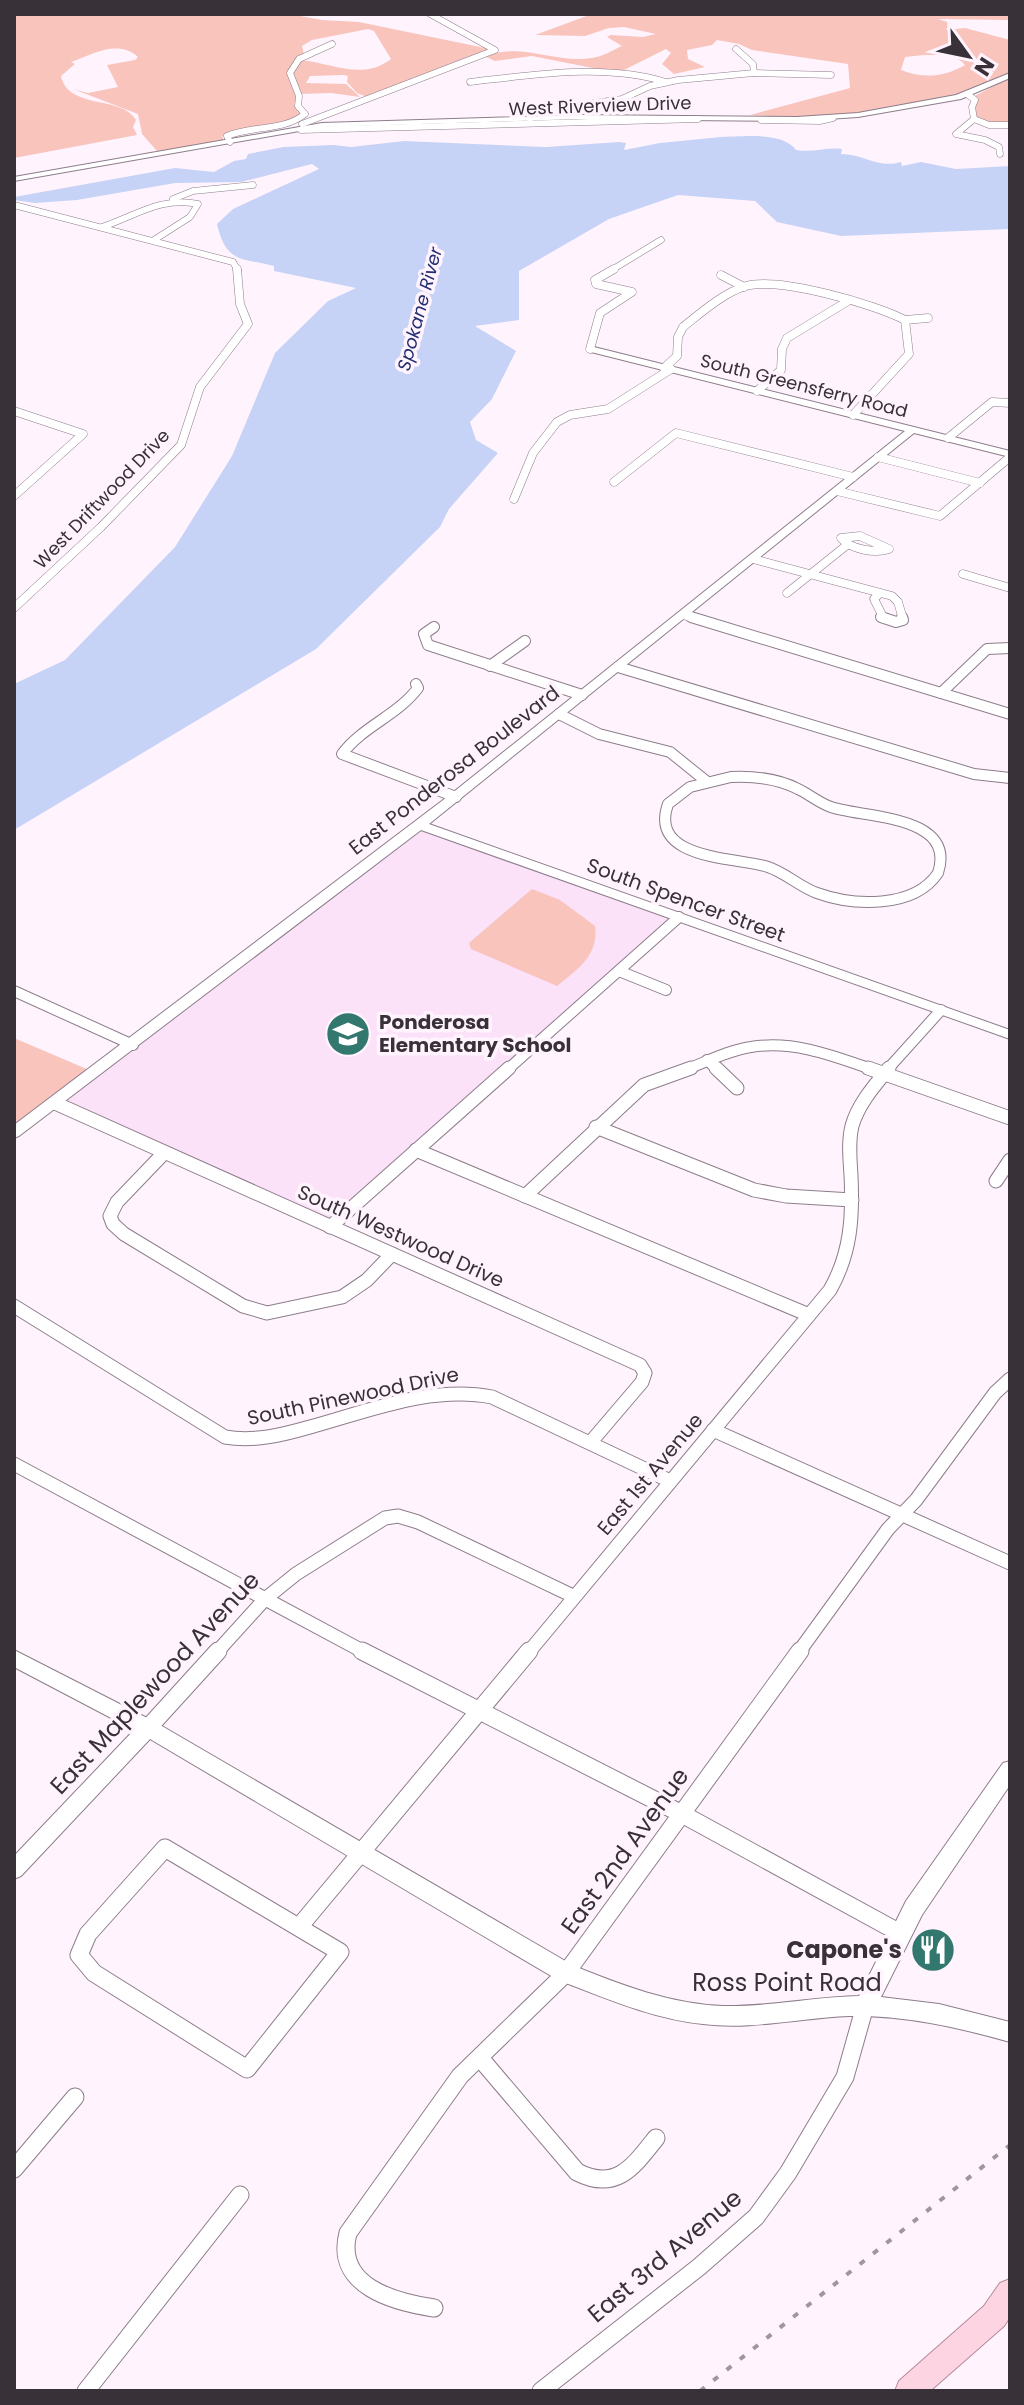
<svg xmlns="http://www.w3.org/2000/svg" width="1024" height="2405" font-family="Poppins,sans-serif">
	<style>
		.built { fill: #fbe2f8 }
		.green { fill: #f9c4bc; fill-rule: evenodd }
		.water { fill: #c7d3f6 }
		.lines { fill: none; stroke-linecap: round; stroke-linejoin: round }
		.street-far4-casing { stroke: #8d7d8b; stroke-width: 7 }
		.street-far3-casing { stroke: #8d7d8b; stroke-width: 9 }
		.street-far2-casing { stroke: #8d7d8b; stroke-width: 12 }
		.street-far1-casing { stroke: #8d7d8b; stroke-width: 15 }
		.street-casing { stroke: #8d7d8b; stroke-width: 19 }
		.secondary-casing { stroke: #8d7d8b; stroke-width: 2 }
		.primary-casing { stroke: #b7899a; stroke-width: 2 }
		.street-far4 { stroke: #fff; stroke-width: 6 }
		.street-far3 { stroke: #fff; stroke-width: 8 }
		.street-far2 { stroke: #fff; stroke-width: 10 }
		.street-far1 { stroke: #fff; stroke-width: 13 }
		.street { stroke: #fff; stroke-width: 17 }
		.secondary { fill: #fff; fill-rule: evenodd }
		.primary { fill: #fdd5e2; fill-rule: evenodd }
		.rail { stroke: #9f969e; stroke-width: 4; stroke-dasharray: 6 11; stroke-linecap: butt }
		.labels { text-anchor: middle; stroke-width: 7; stroke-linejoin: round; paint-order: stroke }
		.far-street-label { font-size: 18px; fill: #383138; stroke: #fff4fe }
		.far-water-label { font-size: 18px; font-style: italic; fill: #212e70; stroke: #fff4fe }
		.street-label { font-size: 20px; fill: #383138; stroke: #fff4fe }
		.poi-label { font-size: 20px; font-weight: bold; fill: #383138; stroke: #fff4fe; text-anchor: start }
		.near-street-label { font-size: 24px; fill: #383138; stroke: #fff4fe }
		.near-poi-label { font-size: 24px; font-weight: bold; fill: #383138; stroke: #fff4fe; text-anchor: end }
	</style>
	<rect width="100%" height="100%" fill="#fff4fe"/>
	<polygon class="built" points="419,825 679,917 330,1227 55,1103"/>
	<g class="green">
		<path d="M14,14H289L322,20L359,22L490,49L367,97L357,93L347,82L348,76L344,75L310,76L306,83L346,84L360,97L331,93L299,94L292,73L300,60C332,63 363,81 391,59L374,31L368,29L312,40L302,46L304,54L294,62L288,76L298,98L294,104L303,115C278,129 248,125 222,136L224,141L157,151L142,134L138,114L73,89L88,93L118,87L107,65L135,60L138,57C118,39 93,54 71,62L75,64L61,76C68,110 122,95 136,120L133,127L137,135L14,158Z"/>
		<path d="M592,14H1010L1008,20L938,19L950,23L946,30L965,28L1010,40V73C993,79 976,90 959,95C895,113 816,120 750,115L850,88L848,64L752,50L739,44L717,40L712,45L687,50L688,59L705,67L674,74L662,64L671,53L666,49L618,73L532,56L495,61L484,56C525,42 554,64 592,58C602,57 613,50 622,46L607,37L611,35L643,37L656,34L624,27L609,28L585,36L535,35ZM924,55C938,55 956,53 965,65C944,77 924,79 901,70L905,57Z"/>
		<polygon points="1010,77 1010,124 997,126 976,118 974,107 978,100 975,96"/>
		<path d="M532,889L560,900L595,926C599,955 578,969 557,986L471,949L469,943Z"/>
		<polygon points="14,1038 89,1070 14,1125"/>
	</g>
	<path class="water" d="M721,137C742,137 783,131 796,150C812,153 826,147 842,149L841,154C864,154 878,169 901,162L902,166L921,162L956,169L1010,166V229L841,236L777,222L755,201L678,195L609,219L519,271V320L475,326L516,351L492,399L470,422L476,440L498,453L449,509L440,527L316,649L14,830V684L65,660L175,547L232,456L275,353L328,301L356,288L274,271V266C241,258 226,263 217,224L233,209L319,169L312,164L241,182L175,183L77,200L35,203L14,200V197L175,168L214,172L234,161L246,159L248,154L283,147L334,145L351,147L404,141L546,147L619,142L626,143L624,150L660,143Z"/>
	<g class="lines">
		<g class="street-far4-casing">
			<g id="street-far4">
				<polyline points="736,49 753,64 754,73"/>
				<path d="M470,82C533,75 604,63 666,82"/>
				<polyline points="967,94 975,100 972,107 974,119 989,125 1010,125"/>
				<polyline points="530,119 530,115 539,111 622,99 650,86 678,80 754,73 831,75"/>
				<polyline points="974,119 956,134 985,140 999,147 1000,154"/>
				<polyline points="761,120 820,121 833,118"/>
				<polyline points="302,124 495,50 430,14"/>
				<polyline points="301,130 698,119"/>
				<path d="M230,142L227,136C253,125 282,132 305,114L298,106L299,96L290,73L299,59L332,44"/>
				<polyline points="173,199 193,191 253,185"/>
				<polyline points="14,205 233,262 238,271"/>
				<path d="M102,227C135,216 162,196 198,204L190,217L154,240"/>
				<polyline points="610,271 661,240"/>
			</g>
		</g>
		<g class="street-far3-casing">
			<g id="street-far3">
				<polyline points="721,275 744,287"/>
				<polyline points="905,320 928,318"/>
				<polyline points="590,349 600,313 632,292 596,284 595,280 614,269"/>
				<path d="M664,368L677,356L678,337L683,327C702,312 723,293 746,286C779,277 875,304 905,320L909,354L853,415"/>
				<polyline points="757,391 781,370 782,349 787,338 848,301"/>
				<polyline points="14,411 83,434 14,496"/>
				<polyline points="948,438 992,402 1010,403"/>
				<polyline points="878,457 980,483"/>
				<polyline points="614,482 676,433 853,477"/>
				<polyline points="837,491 940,516 1010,457"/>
				<polyline points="514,499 533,453 557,422 570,415 608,409 671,369"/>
				<path d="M860,536L889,549C875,554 850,549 841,538Z"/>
				<polyline points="753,559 892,596 898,602 903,619"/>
				<polyline points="963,574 1010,588"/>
				<polyline points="787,593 847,545"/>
				<polyline points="880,593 874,599 884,619"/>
				<polyline points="14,608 101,527 181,445 200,387 248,324 240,304 237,269"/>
				<polyline points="683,615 697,619"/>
			</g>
		</g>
		<g class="street-far2-casing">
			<g id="street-far2">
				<polyline points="691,617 1010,714"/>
				<polyline points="881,617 896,622 903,620 902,617"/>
				<polyline points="434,627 424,634 428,645 582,695"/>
				<polyline points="490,666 525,641"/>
				<polyline points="618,667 974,774 1010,778"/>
				<path d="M416,684L418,688C397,716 363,726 342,754L456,797"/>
				<polyline points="941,693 987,649 1010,648"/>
				<polyline points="559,714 599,734 670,752 706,781"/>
				<path d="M731,777C754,776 777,778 798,789C809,794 819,803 831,807C862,818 957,814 938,873C914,909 853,906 817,893C800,887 786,873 768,867C738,857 648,861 668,804L690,787Z"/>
				<polyline points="619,971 666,990"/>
				<polyline points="14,991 133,1045"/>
				<polyline points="707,1060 718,1070"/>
				<polyline points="507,1070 679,917"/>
				<path d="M685,1070C706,1062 729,1050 751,1047C794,1040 834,1056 874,1070"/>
				<polyline points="887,1070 941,1010"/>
			</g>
		</g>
		<g class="street-far1-casing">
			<g id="street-far1">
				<polyline points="716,1068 737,1088"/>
				<polyline points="868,1068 1010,1118"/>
				<polyline points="55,1103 640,1365 645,1373 642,1382 590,1443"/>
				<polyline points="596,1127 754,1190 786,1196 852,1200"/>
				<polyline points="416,1150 809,1315"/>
				<polyline points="164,1153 117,1202 110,1216 113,1224 124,1234 243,1306 267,1313 342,1297 367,1280 392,1254"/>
				<polyline points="996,1181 1010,1160"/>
				<polyline points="525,1196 644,1085 691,1068"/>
				<polyline points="330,1227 509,1068"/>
				<path d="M14,1306L225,1437C254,1442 282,1435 310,1427C369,1411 431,1385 492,1397L670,1481"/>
				<polyline points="713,1430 1010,1563"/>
				<polyline points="14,1464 366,1653"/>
				<polyline points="216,1653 265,1599 296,1574 385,1518 398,1516 418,1522 573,1596"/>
				<path d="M528,1653L830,1290C851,1253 853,1217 851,1175C850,1159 848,1142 852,1126C858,1104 875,1085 889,1068"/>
				<polyline points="798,1653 888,1529 916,1500 995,1393 1010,1379"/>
			</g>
		</g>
		<g class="street-casing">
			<g id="street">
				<polyline points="362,1651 682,1814 900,1933"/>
				<polyline points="148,1728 218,1651"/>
				<polygon points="165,1848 340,1952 247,2069 94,1973 79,1955 88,1934"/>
				<polyline points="299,1927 529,1651"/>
				<path d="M480,2058L577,2172C616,2192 633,2167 656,2138"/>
				<polyline points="14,2169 75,2097"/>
				<path d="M434,2308C394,2302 334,2286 348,2233L460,2076L566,1973L800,1651"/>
				<polyline points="86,2391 240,2195"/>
				<polyline points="541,2391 699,2267 756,2217 788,2173 845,2077 865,2006"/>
			</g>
		</g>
		<g class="secondary-casing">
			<g id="secondary">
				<polygon points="1010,73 1010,78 961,99 858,117 797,121 579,119 322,127 14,181 14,177 322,123 579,115 797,117 858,113 956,95"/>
				<polygon points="590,346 1010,451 1010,457 914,433 429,824 1010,1030 1010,1039 421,830 19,1136 14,1138 14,1125 451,794 905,431 587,351 587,347"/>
				<path d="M14,1650L155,1722L574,1966C621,1985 671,2004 723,2006C768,2007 813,1997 859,1996L906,1901L1003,1763L1010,1761V1785L922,1915L881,1997L939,2004L1010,2022V2042C957,2027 904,2015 849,2016C800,2018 752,2030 703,2024C653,2019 605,1998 558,1980L150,1739L21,1876L14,1879V1856L134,1730L14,1667Z"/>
			</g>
		</g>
		<g class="primary-casing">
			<polygon id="primary" points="1010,2279 1010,2317 1004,2326 930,2391 895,2391 899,2381 984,2306 1000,2283"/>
		</g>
		<use href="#street-far4" class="street-far4"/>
		<use href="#street-far3" class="street-far3"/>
		<use href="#street-far2" class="street-far2"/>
		<use href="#street-far1" class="street-far1"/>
		<use href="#street" class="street"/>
		<use href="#secondary" class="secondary"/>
		<use href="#primary" class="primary"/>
		<polyline class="rail" points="700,2391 1010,2145"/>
	</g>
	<defs>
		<g id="school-disc" transform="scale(2.3)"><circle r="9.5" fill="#32786f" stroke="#fff4fe"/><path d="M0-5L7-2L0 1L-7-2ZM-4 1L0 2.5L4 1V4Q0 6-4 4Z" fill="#fff"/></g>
		<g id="restaurant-disc" transform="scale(2.3)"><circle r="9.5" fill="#32786f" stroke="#fff4fe"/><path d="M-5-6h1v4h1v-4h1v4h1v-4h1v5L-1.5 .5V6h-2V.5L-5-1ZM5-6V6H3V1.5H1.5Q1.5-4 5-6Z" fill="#fff"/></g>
	</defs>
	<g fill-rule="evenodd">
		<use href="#school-disc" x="348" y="1034"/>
		<use href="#restaurant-disc" x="933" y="1950"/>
	</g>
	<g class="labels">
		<g class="far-street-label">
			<text transform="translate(600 106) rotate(-2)" y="6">West Riverview Drive</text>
			<text transform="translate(804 386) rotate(14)" y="6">South Greensferry Road</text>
			<text transform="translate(102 499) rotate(-46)" y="6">West Driftwood Drive</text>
		</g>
		<g class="far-water-label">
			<text transform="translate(420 309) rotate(-75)" y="6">Spokane River</text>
		</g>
		<g class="street-label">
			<text transform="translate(454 770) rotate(-38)" y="7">East Ponderosa Boulevard</text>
			<text transform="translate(686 900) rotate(20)" y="7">South Spencer Street</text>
			<text transform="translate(401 1236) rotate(24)" y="7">South Westwood Drive</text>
			<text transform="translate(353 1396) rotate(-12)" y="7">South Pinewood Drive</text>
			<text transform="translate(650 1474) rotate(-50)" y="7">East 1st Avenue</text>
		</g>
		<g class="poi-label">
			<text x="379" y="1029">Ponderosa<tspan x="379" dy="23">Elementary School</tspan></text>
		</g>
		<g class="near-street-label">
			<text transform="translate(155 1683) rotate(-47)" y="8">East Maplewood Avenue</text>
			<text transform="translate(625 1851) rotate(-54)" y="8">East 2nd Avenue</text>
			<text x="787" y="1991">Ross Point Road</text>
			<text transform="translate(665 2256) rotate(-40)" y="8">East 3rd Avenue</text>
		</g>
		<g class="near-poi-label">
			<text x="902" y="1958">Capone's</text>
		</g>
	</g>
	<rect width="1024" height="2405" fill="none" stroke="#383138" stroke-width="32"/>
	<g transform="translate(968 56) rotate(123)" stroke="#fff4fe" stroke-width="6" paint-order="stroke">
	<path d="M0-6L14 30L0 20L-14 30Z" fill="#383138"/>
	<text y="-12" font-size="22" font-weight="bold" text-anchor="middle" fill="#383138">N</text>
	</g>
</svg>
